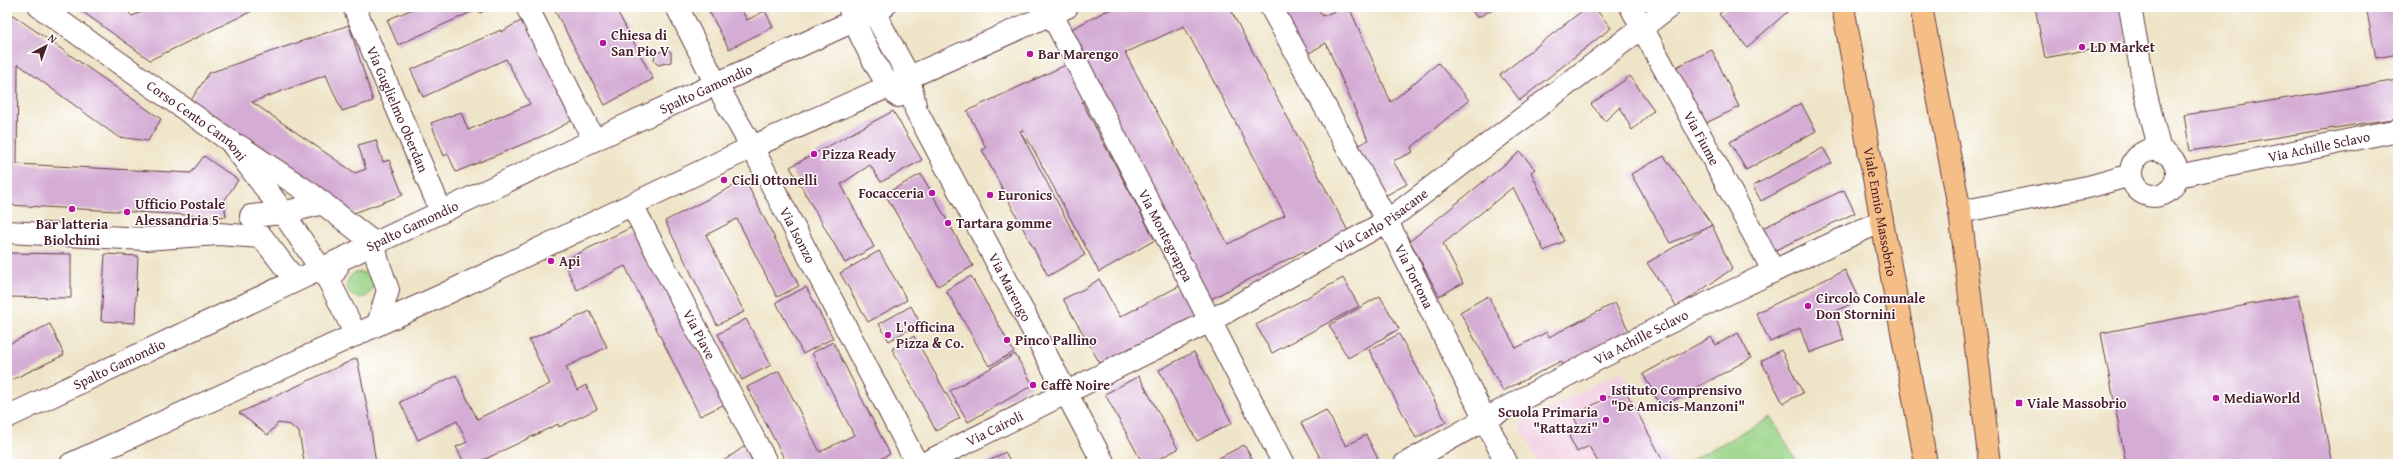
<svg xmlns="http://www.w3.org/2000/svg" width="2405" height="471" font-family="'Gentium Book Plus',serif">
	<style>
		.built { fill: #f2cfe1 }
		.green { fill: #9ad487; stroke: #727a59 }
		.building { fill: #d4acd4; fill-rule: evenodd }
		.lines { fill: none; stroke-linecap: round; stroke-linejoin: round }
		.minor-casing { stroke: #633d42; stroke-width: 24 }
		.major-casing { stroke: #633d42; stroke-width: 24 }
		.minor { stroke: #fff; stroke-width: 22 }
		.major { stroke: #f6be87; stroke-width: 22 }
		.poi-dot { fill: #b5179e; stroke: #fff; stroke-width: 1.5 }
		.labels { text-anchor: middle; stroke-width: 3; stroke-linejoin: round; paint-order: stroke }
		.poi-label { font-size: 14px; font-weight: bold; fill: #4a1f2b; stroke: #fff; text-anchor: start }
		.street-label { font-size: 14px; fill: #4a1f2b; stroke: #fff }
	</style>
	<rect width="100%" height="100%" fill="#fff"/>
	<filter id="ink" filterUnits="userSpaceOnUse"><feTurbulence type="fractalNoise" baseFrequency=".025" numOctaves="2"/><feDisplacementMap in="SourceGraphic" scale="8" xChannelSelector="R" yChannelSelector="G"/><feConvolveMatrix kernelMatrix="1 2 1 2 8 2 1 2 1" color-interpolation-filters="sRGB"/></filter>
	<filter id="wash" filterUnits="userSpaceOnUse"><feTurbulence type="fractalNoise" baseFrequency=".012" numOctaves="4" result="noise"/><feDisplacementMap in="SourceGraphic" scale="16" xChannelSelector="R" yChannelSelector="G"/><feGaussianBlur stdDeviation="0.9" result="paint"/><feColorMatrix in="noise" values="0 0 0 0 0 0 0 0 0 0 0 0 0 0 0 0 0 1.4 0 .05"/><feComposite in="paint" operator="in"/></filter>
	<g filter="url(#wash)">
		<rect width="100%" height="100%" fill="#eee4c7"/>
		<polygon class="built" points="1621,371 1671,464 1539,464 1519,424"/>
		<g class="green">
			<circle cx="360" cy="285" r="13"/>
			<polygon points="1771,417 1798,464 1686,464 1686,463"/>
		</g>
		<g id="blocks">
			<g class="building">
				<polygon points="76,7 123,7 132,16 154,7 250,7 252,11 150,60"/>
				<polygon points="417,7 492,7 480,13 478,9 398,45 387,20"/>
				<polygon points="553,7 615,7 653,79 605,105"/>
				<polygon points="707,7 740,7 747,20 765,11 773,27 729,49"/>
				<path d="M1118,7H1229L1348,231L1305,254L1304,251L1209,300L1066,32L1104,12ZM1184,26L1285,215L1228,244L1125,53Z"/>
				<polygon points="1274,7 1317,7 1323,16 1344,7 1349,7 1391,102 1438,63 1469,100 1411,148 1413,152 1393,161 1407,184 1381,198 1353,149 1368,140 1326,43 1304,56"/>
				<polygon points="1470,7 1497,7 1477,18"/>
				<polygon points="1587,7 1594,7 1611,28 1520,100 1500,75"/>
				<polygon points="1728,7 1793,7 1747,47 1719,14"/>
				<polygon points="1960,7 1976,7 1976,8 1961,11"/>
				<polygon points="2035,7 2120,7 2126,42 2045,58"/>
				<polygon points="2366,7 2398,7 2398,54 2376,58"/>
				<polygon points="13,15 161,119 148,141 118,137 18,64 17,164 191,173 204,156 238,180 224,201 226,217 7,205 7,19"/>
				<polygon points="524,19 578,117 547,134 456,172 448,154 444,156 431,123 461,112 468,130 530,104 506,59 423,97 411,70 501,30 501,32"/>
				<polygon points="349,25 373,101 342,111 326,75 252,102 355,173 366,169 358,145 376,140 383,162 389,160 403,195 354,213 191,100 209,73"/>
				<polygon points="667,49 671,52 671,62 658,65 654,61 655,54"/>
				<polygon points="1712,50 1739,107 1702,125 1674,68"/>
				<polygon points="1070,63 1090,99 1082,102 1155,240 1099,272 1023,130 1020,131 1085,255 1048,276 982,150 986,148 967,111"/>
				<polygon points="1630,76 1654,110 1632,130 1620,107 1605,121 1591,104"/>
				<polygon points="2398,80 2398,118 2190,151 2184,115"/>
				<polygon points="1801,103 1816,131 1746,170 1730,142"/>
				<polygon points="893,111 922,160 881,182 870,165 841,184 874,247 845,263 790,167"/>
				<polygon points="1823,148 1832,163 1761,201 1753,186"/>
				<polygon points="1520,152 1535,169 1531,172 1564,241 1544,251 1513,187 1443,244 1463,283 1439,296 1410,241"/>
				<polygon points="1664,156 1712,225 1732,269 1677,307 1647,263 1712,225 1670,243 1631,174"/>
				<polygon points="921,174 973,266 938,286 885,194"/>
				<polygon points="745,180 799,286 777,297 737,219 706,235 744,312 717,325 665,221"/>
				<polygon points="1844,190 1855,213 1769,253 1758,230"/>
				<polygon points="636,225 725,404 700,416 625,266 577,290 563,261"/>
				<polygon points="879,251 907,300 868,322 840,273"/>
				<polygon points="7,253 71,254 71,298 7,297"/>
				<polygon points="105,254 138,256 135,323 101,321"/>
				<polygon points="1845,270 1859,300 1834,312 1844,340 1809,353 1800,328 1770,342 1756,313"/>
				<polygon points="971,276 1014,352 989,366 946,290"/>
				<polygon points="1343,278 1359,306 1272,353 1256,325"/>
				<polygon points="1099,279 1120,317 1185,283 1203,317 1105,372 1063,299 1086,288"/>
				<polygon points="806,287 833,338 803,354 776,302"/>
				<polygon points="2299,295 2332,464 2126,464 2101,333"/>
				<polygon points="1380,296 1399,329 1348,358 1329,325"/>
				<polygon points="1488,296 1516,348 1547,332 1549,337 1615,303 1631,335 1565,368 1561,361 1503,391 1460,312"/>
				<polygon points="911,306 920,323 889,341 879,324"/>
				<polygon points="590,311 607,347 566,367 577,390 586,385 597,409 559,427 558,424 475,464 465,464 456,447 467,442 457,421 418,440 400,402 456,375 477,419 550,384 529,340"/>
				<polygon points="746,319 771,365 742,380 718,334"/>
				<polygon points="50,324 64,355 7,382 7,345"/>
				<polygon points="1738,333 1751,358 1661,407 1643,374 1711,337 1716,345"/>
				<polygon points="1399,334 1446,422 1416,438 1369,350"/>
				<polygon points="914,336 960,418 936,431 892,349"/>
				<polygon points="833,342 890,454 871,464 787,464 747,387 779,371 820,452 854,435 812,353"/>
				<polygon points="1781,350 1803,393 1783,403 1761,361"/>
				<polygon points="1194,352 1232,423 1197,441 1159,370"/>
				<polygon points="1015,354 1033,385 968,422 950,391"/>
				<polygon points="357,358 369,416 376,464 308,464 304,461 299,432 290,425 278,423 268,435 239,413"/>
				<polygon points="1139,376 1178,449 1149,464 1143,464 1105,394"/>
				<polygon points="1624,388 1665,464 1599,464 1589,446 1577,452 1569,436 1580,429 1573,416"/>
				<polygon points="1326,410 1346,446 1366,435 1379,461 1374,464 1311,464 1321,459 1301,423"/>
				<polygon points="1244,445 1255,464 1220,464 1217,459"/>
				<polygon points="745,446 754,464 719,464"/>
				<polygon points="1005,452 1012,464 984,464"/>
			</g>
		</g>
	</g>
	<g filter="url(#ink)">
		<use href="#blocks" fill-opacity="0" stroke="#633d42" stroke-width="1"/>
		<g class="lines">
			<g class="minor-casing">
				<g id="minor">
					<path id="s1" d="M40,7L230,141L275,201L329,281"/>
					<path id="s2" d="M354,7L441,211"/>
					<polyline points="527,7 594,140"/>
					<path id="s3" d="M677,7L716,84L752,147L917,464"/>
					<path d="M849,7C857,30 881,80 898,96"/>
					<path id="s4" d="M871,7L909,77L916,110L1104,464"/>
					<path id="s5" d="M1048,7L1284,464"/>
					<path id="s6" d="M1271,7L1387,221L1507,464"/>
					<path id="s7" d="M1631,7L1773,270"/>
					<polyline points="2130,7 2145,91 2160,151"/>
					<polyline points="239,146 311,194 374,243 378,262 388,290 378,324"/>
					<circle cx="2154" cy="173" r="23"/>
					<path id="s8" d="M2178,176L2398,130"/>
					<path id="s9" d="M632,205L767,464"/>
					<polyline points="1960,212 2088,187 2131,175"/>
					<polyline points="251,216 283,213 323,203"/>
					<polyline points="7,232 145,239 218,234 262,237 295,280"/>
					<polyline points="337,268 329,281 356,335"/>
					<path id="s10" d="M7,417L594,140L884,7"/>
					<polyline points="71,464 445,294 752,147 1067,7"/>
					<path id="s11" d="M923,464L1210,321L1387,221L1669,7"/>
					<path id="s12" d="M1405,464C1560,376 1719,294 1882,221"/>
				</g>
			</g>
			<g class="major-casing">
				<g id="major">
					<path id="s13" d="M1843,7L1926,464"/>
					<polyline points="1921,7 1960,212 1990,464"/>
				</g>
			</g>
			<use href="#minor" class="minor"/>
			<use href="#major" class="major"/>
		</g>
	</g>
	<g class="poi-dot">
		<circle cx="603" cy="43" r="4"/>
		<circle cx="2082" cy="47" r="4"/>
		<circle cx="1030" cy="54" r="4"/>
		<circle cx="814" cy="154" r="4"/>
		<circle cx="724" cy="180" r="4"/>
		<circle cx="932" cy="193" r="4"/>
		<circle cx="990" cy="195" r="4"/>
		<circle cx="72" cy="209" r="4"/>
		<circle cx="127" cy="212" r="4"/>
		<circle cx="948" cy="223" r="4"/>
		<circle cx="551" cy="261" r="4"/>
		<circle cx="1808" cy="306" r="4"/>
		<circle cx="888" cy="335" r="4"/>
		<circle cx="1007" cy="340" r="4"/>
		<circle cx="1033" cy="385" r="4"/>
		<circle cx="1603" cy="398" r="4"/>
		<circle cx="2216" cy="398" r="4"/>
		<rect x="2015" y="399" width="8" height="8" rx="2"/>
		<circle cx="1606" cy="420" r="4"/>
	</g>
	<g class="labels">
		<g class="poi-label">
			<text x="611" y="40">Chiesa di<tspan x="611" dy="16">San Pio V</tspan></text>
			<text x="2090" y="52">LD Market</text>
			<text x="1038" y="59">Bar Marengo</text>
			<text x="822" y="159">Pizza Ready</text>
			<text x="732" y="185">Cicli Ottonelli</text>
			<text x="924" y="198" text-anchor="end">Focacceria</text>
			<text x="998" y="200">Euronics</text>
			<text x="135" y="209">Ufficio Postale<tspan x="135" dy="16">Alessandria 5</tspan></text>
			<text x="956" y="228">Tartara gomme</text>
			<text x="72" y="229" text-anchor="middle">Bar latteria<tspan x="72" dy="16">Biolchini</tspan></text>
			<text x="559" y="266">Api</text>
			<text x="1816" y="303">Circolo Comunale<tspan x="1816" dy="16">Don Stornini</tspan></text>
			<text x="896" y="332">L'officina<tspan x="896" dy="16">Pizza &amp; Co.</tspan></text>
			<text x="1015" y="345">Pinco Pallino</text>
			<text x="1041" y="390">Caffè Noire</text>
			<text x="1611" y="395">Istituto Comprensivo<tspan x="1611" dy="16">"De Amicis-Manzoni"</tspan></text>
			<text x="2224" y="403">MediaWorld</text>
			<text x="2027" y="408">Viale Massobrio</text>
			<text x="1598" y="417" text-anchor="end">Scuola Primaria<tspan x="1598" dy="16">"Rattazzi"</tspan></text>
		</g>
		<g class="street-label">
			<text dy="5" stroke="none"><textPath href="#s10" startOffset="772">Spalto Gamondio</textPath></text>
			<text dy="5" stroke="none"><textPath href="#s2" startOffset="111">Via Guglielmo Oberdan</textPath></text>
			<text dy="5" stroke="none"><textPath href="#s1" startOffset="194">Corso Cento Cannoni</textPath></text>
			<text dy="5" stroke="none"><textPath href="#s7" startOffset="149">Via Fiume</textPath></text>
			<text dy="5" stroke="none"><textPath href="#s8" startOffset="144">Via Achille Sclavo</textPath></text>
			<text dy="5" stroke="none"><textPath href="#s13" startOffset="208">Viale Ennio Massobrio</textPath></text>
			<text dy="5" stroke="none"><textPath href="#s11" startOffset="519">Via Carlo Pisacane</textPath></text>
			<text dy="5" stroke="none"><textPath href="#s10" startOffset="448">Spalto Gamondio</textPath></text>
			<text dy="5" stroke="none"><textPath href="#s3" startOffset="258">Via Isonzo</textPath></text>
			<text dy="5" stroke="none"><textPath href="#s5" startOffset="257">Via Montegrappa</textPath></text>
			<text dy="5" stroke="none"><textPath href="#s6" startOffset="305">Via Tortona</textPath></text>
			<text dy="5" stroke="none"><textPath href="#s4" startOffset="314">Via Marengo</textPath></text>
			<text dy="5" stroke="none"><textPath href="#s9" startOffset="146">Via Piave</textPath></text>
			<text dy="5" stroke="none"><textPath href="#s12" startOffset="268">Via Achille Sclavo</textPath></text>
			<text dy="5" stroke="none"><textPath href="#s10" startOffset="124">Spalto Gamondio</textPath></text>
			<text dy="5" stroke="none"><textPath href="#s11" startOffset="80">Via Cairoli</textPath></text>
		</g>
	</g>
	<rect width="2405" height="471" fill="none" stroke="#fff" stroke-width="24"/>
	<g transform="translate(46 46) rotate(41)" stroke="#ffffff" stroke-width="3" paint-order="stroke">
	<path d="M0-3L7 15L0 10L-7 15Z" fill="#4a1f2b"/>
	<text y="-6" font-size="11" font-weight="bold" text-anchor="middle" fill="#4a1f2b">N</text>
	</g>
</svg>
